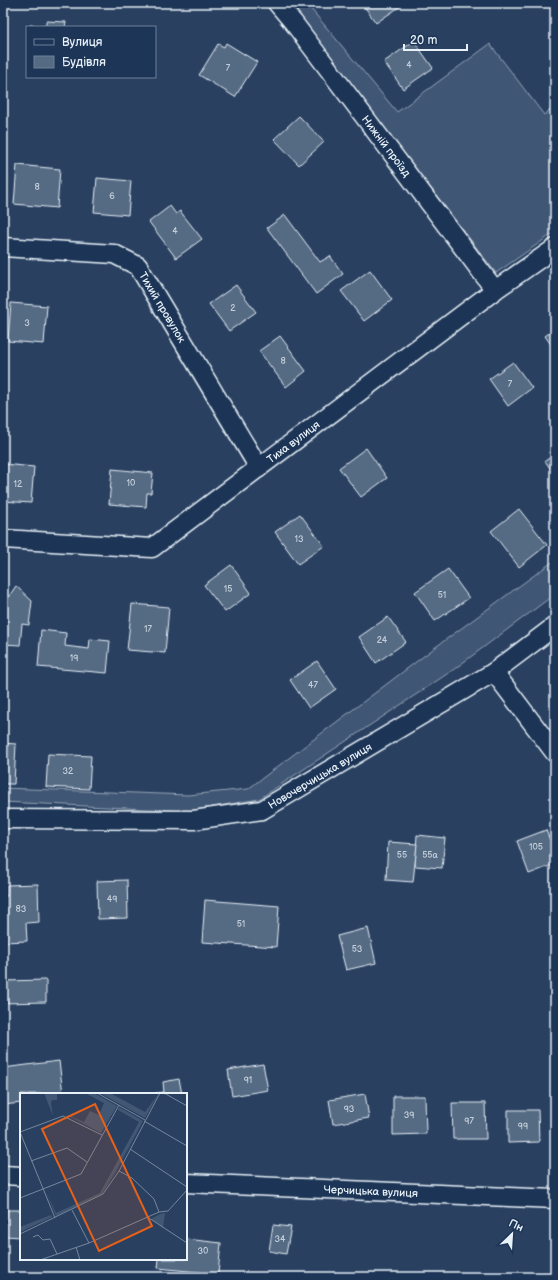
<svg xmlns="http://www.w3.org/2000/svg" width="558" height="1280" font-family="'Balsamiq Sans',sans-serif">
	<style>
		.grass { fill: #415774; stroke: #94a4b6 }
		.building { fill: #556a83; stroke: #e8f1f8 }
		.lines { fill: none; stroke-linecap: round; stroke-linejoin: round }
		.street-casing { stroke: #e8f1f8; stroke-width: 21 }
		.street { stroke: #1d3557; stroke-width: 18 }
		.labels { text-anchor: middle; stroke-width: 3; stroke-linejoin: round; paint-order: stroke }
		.number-label { font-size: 9px; fill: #c3cfdb }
		.street-label { font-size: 11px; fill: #e8f1f8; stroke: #1d3557 }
		.inset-road { fill: none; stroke: #75879d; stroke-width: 1 }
		.view { fill: #e86118; fill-opacity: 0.15; stroke: #e86118; stroke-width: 2 }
		.inset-edge { fill: none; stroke: #e8f1f8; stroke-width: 2 }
	</style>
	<rect width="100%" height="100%" fill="#294061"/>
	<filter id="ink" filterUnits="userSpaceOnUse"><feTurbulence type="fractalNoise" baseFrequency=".025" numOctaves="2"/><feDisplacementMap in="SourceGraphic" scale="8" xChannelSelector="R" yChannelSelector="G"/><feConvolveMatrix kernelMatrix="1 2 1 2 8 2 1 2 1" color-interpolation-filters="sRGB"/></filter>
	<g filter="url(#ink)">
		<g class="grass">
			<polygon points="289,3 306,3 397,112 490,44 544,115 555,106 555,232 496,273"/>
			<polygon points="555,560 555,594 453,670 259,799 189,811 3,802 3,788 188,795 248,789 437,646"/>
		</g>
		<g class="building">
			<polygon points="362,3 405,3 376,23"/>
			<polygon points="46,21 66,22 65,27 30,27 30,25 46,26"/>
			<polygon points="414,41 433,68 403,89 384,62"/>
			<polygon points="226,43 257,62 235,97 199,75 218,44 224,47"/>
			<polygon points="299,116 324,142 299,165 274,139"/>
			<polygon points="17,165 60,169 57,208 14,204"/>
			<polygon points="97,178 131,181 128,215 94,212"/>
			<polygon points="170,206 176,214 180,211 202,239 176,258 149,222"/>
			<polygon points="285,215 320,262 330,256 343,274 316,294 267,228"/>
			<polygon points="370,270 392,300 364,321 341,291"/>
			<polygon points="236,285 256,312 229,331 209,304"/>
			<polygon points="11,303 47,306 44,344 8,341"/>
			<polygon points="555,329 555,350 545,336"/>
			<polygon points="280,336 306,371 286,387 259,351"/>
			<polygon points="513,362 532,388 508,406 489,379"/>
			<polygon points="366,448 387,478 361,497 339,468"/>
			<polygon points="555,454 555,475 545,461"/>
			<polygon points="3,464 34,467 31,503 3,501"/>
			<polygon points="112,469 153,473 151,493 147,493 146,507 109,504"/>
			<polygon points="519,509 547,545 519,567 491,531"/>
			<polygon points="300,514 324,546 298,564 275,532"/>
			<polygon points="231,565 251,593 225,612 204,585"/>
			<polygon points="448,569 469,598 435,621 415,592"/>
			<polygon points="16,586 32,601 29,625 22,624 20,645 3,644 3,598 7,599"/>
			<polygon points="132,604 169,607 165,653 127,650"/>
			<polygon points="388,617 406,642 376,663 359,637"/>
			<polygon points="41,630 66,633 65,646 89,649 90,639 110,641 107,673 38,667"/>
			<polygon points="317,661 336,689 309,708 290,680"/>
			<polygon points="3,743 16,744 14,784 3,784"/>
			<polygon points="48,754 91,756 89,789 46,787"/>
			<polygon points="546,830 555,853 555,864 529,874 517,841"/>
			<polygon points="417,835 445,838 442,868 415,866"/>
			<polygon points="388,842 417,844 413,882 386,880"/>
			<polygon points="127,880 128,918 98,919 97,881"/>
			<polygon points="38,884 39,922 26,923 27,941 3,942 3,896 7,896 7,885"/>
			<polygon points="205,900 279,906 276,947 202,942"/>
			<polygon points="368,928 376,963 346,970 337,936"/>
			<polygon points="46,980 46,1002 3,1003 3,981"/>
			<polygon points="59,1061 63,1094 21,1094 21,1103 3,1105 3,1068"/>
			<polygon points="263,1064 268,1090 232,1096 228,1070"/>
			<polygon points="179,1079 182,1094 150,1094 164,1092 163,1082"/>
			<polygon points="365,1094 369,1118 333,1124 329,1100"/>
			<polygon points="393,1096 425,1096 426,1134 393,1135"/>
			<polygon points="452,1103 485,1103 486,1139 453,1139"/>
			<polygon points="508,1110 538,1110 539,1142 508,1143"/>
			<polygon points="7,1210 21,1210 21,1237 5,1236"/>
			<polygon points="273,1225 291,1227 286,1254 269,1251"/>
			<polygon points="186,1239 221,1243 218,1274 158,1268 159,1259 186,1259"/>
		</g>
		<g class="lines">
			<g class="street-casing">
				<g id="street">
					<path id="s1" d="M277,3L293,22L495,290"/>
					<path id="s2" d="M3,247L114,254L138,266L259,468"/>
					<path id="s3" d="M3,539L152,548L495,290L555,248"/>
					<polyline points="494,672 555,753"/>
					<path id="s4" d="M3,819L194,820L262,810L494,672L555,626"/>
					<polyline points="3,1175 21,1176"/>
					<path id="s5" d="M186,1183L555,1199"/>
				</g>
			</g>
			<use href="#street" class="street"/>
		</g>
	</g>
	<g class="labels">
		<g class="number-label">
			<text x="409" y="68">4</text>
			<text x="228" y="71">7</text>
			<text x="37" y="190">8</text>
			<text x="112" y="199">6</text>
			<text x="175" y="234">4</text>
			<text x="233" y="311">2</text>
			<text x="27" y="326">3</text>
			<text x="283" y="364">8</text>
			<text x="510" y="387">7</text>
			<text x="131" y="486">10</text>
			<text x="18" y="487">12</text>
			<text x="299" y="542">13</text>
			<text x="228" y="592">15</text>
			<text x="442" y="598">51</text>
			<text x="148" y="632">17</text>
			<text x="382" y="643">24</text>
			<text x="74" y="661">19</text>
			<text x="313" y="688">47</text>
			<text x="68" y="774">32</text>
			<text x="536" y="850">105</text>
			<text x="402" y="858">55</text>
			<text x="430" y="858">55а</text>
			<text x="112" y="902">49</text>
			<text x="21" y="912">83</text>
			<text x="241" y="927">51</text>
			<text x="357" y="952">53</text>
			<text x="248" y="1083">91</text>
			<text x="349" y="1112">93</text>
			<text x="409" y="1118">39</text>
			<text x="469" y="1124">97</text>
			<text x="523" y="1129">99</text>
			<text x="280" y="1242">34</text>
			<text x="203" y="1254">30</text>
		</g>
		<g class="street-label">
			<text dy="4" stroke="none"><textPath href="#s1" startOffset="180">Нижній проїзд</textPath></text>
			<text dy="4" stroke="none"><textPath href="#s2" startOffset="186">Тихий провулок</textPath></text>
			<text dy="4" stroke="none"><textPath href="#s3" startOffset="326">Тиха вулиця</textPath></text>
			<text dy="4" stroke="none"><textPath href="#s4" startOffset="327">Новочерчицька вулиця</textPath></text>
			<text dy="4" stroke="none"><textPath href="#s5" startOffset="185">Черчицька вулиця</textPath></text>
		</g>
	</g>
	<g transform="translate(20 1093)">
		<rect width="167" height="167" fill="#294061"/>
		<path d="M24,0H37V7H32L31,10L33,23ZM65,0H74L97,13L81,40L45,21L64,29L70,18L79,22L84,10ZM80,0H90L125,19L139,0L125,25ZM99,14L123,28L95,80L82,101L36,123L25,97L36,120L80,100L119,29L98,17ZM145,120L143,135L131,126L140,121ZM31,122L32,124L0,139V134Z" fill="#415774"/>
		<path class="inset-road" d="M77,0L125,27M144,0L167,13M124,28L167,53M0,39L35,125M0,39L43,23L82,42M110,56L167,94M11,68L47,55L67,69M0,105L61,81L99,12M52,117L69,150M139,119L148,118L167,97M129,125L167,150M0,141L83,101L99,78L140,0M13,144L18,142L23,147L30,146L37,161M56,154L60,167M20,167L69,150L139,119L134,106L112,85L99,78"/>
		<path class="view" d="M75,11L132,133L79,158L22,36Z"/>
		<rect width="167" height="167" class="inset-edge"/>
	</g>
	<rect width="558" height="1280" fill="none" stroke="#1d3557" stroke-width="16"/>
	<rect x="8" y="8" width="542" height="1264" fill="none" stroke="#e8f1f8" stroke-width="1.5" filter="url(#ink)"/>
	<rect x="26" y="26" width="130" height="52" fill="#1d3557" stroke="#6e8097"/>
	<rect x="34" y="39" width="20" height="6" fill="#1d3557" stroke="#6e8097"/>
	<text x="62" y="46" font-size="12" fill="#e8f1f8">Вулиця</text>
	<rect x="34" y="56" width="20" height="12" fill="#556a83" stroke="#6e8097"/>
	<text x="62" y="66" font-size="12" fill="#e8f1f8">Будівля</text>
	<g transform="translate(512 1234) rotate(25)" stroke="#1d3557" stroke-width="3" paint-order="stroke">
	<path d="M0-3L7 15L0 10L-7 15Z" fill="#e8f1f8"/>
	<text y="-6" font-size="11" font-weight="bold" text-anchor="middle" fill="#e8f1f8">Пн</text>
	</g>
	<path d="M404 44v6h63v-6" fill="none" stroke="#e8f1f8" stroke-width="2"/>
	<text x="410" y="44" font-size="12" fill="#e8f1f8" stroke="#1d3557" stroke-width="3" paint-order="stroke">20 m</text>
</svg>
